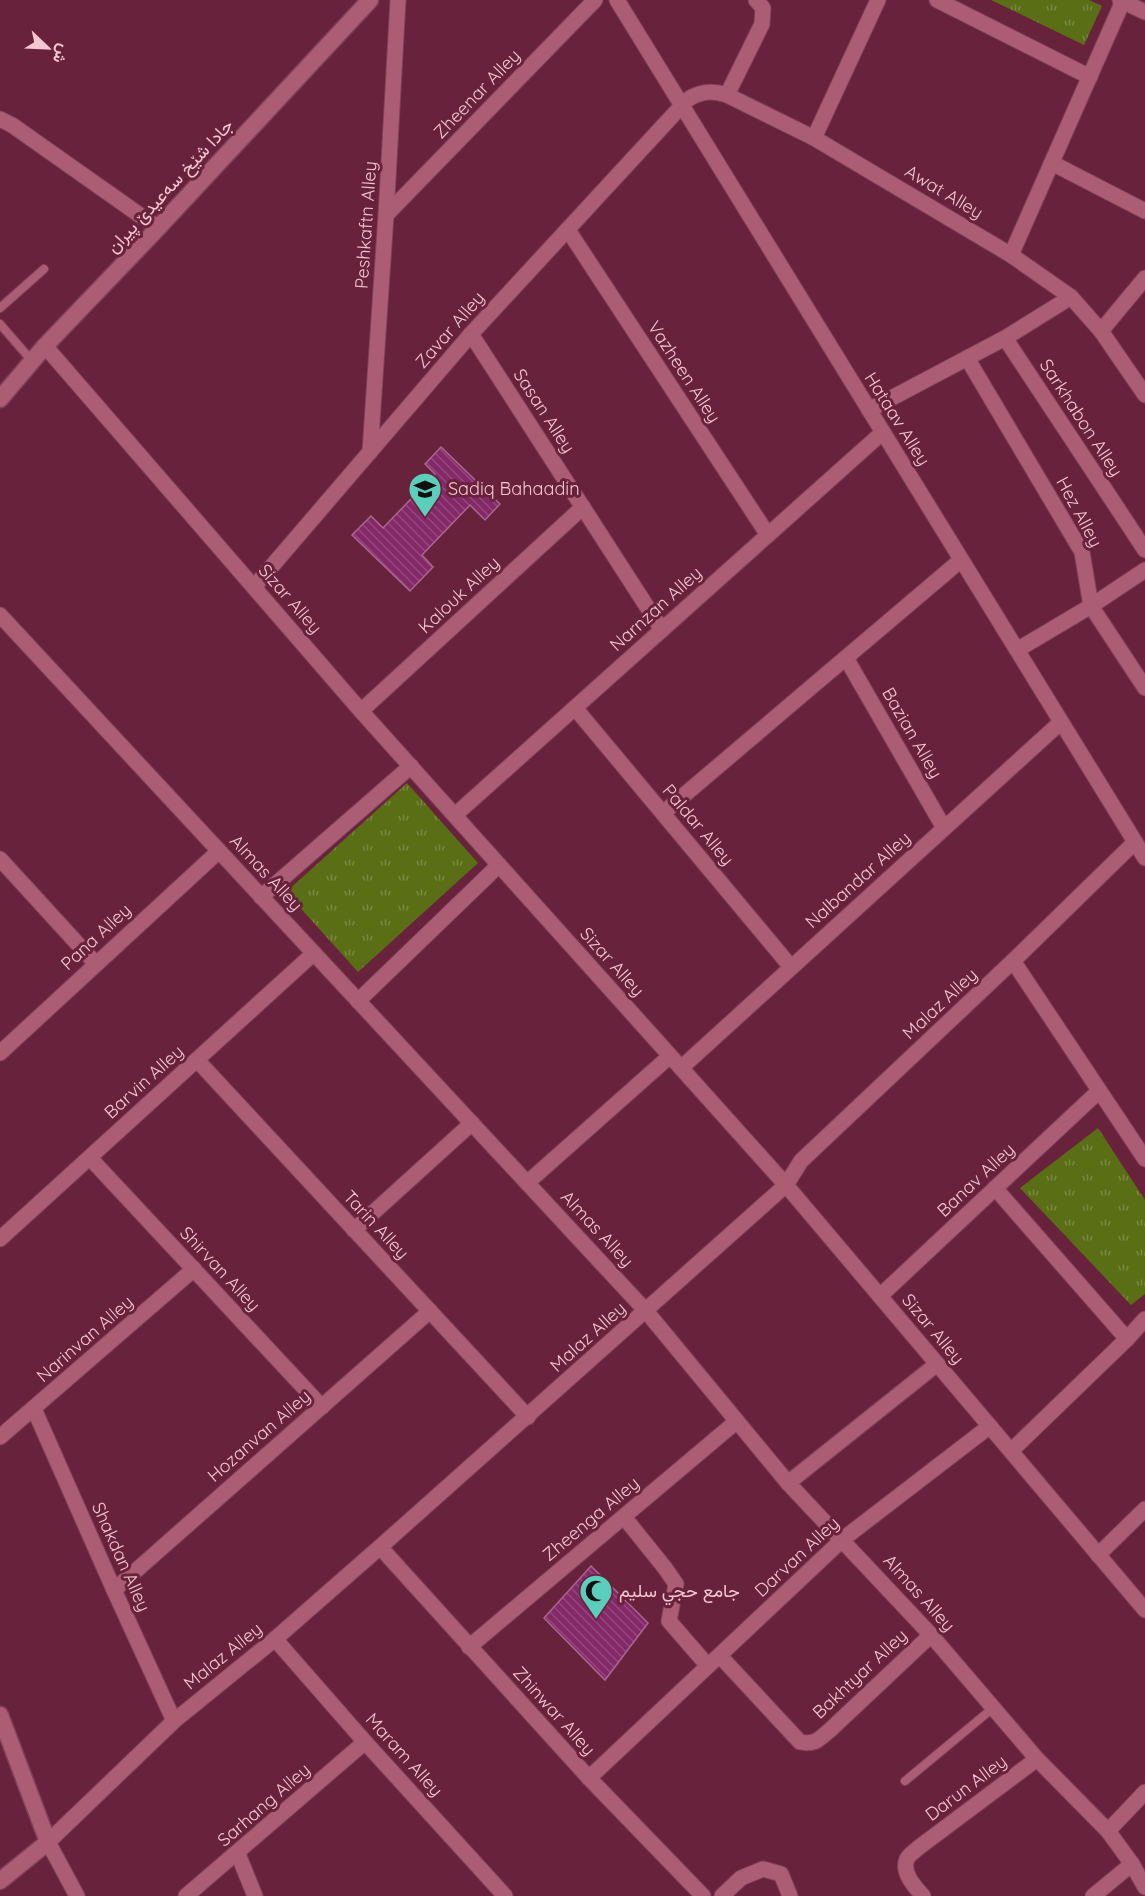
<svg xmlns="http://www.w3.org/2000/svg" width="1145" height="1896" font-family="Quicksand,Vazirmatn,sans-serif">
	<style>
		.park { fill: url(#park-tufts) }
		.building { fill: url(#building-back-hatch); stroke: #aa6691; stroke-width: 1.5 }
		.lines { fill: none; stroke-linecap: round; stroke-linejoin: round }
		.service-casing { stroke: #80415a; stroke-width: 10 }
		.minor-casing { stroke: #80415a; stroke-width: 17 }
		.tertiary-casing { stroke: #80415a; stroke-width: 19 }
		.service { stroke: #ab5d75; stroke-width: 8 }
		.minor { stroke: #ab5d75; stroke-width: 15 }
		.tertiary { stroke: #ab5d75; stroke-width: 16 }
		.labels { text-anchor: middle; stroke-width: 6; stroke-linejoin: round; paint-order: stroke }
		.street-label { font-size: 18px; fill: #f3c6d1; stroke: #69223b }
		.poi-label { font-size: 18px; fill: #f3c6d1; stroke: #69223b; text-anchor: start }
	</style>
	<defs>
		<pattern id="park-tufts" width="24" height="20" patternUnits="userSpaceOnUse" patternTransform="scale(1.5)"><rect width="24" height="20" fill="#5a6e15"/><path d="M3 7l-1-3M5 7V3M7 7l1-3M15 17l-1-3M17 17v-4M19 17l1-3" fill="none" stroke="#7a8841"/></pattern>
		<pattern id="building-back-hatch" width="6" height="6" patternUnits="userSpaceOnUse" patternTransform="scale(1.5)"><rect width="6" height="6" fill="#832968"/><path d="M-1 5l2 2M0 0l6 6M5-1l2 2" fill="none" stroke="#95477d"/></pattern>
	</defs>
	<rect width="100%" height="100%" fill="#69223b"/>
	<g class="park">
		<polygon points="991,0 1089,0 1102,6 1084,45"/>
		<polygon points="407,783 478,863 358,972 286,892"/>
		<polygon points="1098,1128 1145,1200 1145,1294 1131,1305 1020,1188"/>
	</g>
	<g class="building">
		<polygon points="441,447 500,504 485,520 470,505 422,555 433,567 410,591 352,535 371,516 383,528 435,474 425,464"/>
		<polygon points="591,1566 648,1623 605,1680 544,1618"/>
	</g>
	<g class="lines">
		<g class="service-casing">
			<g id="service">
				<polyline points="0,308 44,269"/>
				<polyline points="0,324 32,361"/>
				<polyline points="905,1781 993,1708"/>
			</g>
		</g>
		<g class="minor-casing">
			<g id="minor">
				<polyline points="617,0 1145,858"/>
				<polyline points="937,0 1090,77"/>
				<polyline points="1120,0 1145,12"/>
				<polyline points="727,95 762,24 763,8 756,0"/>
				<polyline points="0,119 12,125 158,228"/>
				<polyline points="814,138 878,0"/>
				<polyline points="1052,163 1145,211"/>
				<polyline points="386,215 595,0"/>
				<polyline points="568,230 768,535"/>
				<polyline points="1011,255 1123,1"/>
				<polyline points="1101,331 1145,278"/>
				<polyline points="471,334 662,630"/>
				<polyline points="1005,338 1145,550"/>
				<polyline points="45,346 361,711 786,1185 1145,1610"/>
				<polyline points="967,358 1082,552 1091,606 1145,688"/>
				<polyline points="869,410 1005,338 1071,297"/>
				<polyline points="370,452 386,215 398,0"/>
				<path d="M254,587L471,334L687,100C700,91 712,90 727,95L814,138L1011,255L1071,297L1101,331L1145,395"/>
				<polyline points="0,615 646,1311 788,1483 931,1635 1037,1759 1108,1831 1132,1864 1145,1887"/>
				<polyline points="1017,650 1091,606 1145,570"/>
				<polyline points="846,658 944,828"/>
				<polyline points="575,708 791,967"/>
				<polyline points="361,711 583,507"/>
				<polyline points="663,813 961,560"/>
				<polyline points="455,815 883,432"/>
				<polyline points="0,859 96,964"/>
				<polyline points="261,897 411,766"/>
				<polyline points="1013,961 1145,1159"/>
				<polyline points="358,1001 499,865"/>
				<polyline points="0,1053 219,851"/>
				<polyline points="197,1060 528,1417"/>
				<polyline points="681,1068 1061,722"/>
				<polyline points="90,1158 322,1407"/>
				<polyline points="527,1183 670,1056"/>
				<polyline points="995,1188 1127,1339"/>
				<polyline points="354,1230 472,1123"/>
				<polyline points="0,1239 314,953"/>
				<polyline points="880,1296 1099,1091"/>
				<polyline points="34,1409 114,1590 174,1721"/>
				<polyline points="0,1437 194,1269"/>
				<polyline points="1011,1451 1127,1339 1145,1319"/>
				<polyline points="788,1483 937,1364"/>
				<polyline points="624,1517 665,1568 676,1584 669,1621 708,1666"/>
				<polyline points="380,1547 589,1778 703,1896"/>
				<polyline points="1098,1555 1145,1509"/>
				<polyline points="114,1590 430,1311"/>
				<polyline points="275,1639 365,1742 505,1896"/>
				<polyline points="469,1647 737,1421"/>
				<path d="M720,1656L800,1742C816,1745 819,1739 830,1730L931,1635"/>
				<polyline points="589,1778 843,1539 990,1426"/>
				<polyline points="1108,1831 1145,1792"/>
				<polyline points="238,1854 255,1896"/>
				<polyline points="77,1896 48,1842 174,1721 275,1639 380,1547 786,1185 801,1161 1013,961 1135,842"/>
				<polyline points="186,1896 365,1742"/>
				<polyline points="722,1896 741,1878 763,1869 781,1874 790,1896"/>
				<path d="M923,1896C915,1887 901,1872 907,1859C909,1855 915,1851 918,1848L1037,1759"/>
				<polyline points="1093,1896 1132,1864"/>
			</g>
		</g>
		<g class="tertiary-casing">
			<g id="tertiary">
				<polyline points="0,399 45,346 158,228 370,0"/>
				<polyline points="0,1715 48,1842 0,1881"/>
			</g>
		</g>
		<use href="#service" class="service"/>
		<use href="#minor" class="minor"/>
		<use href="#tertiary" class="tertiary"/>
	</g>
	<defs>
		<g id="school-pin" transform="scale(1.725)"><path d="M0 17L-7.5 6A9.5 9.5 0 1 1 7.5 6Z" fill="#5bcebc" stroke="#69223b"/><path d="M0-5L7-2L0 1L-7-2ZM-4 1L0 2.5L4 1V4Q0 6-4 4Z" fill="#111"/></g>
		<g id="mosque-pin" transform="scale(1.725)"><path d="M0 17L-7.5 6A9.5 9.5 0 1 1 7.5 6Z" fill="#5bcebc" stroke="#69223b"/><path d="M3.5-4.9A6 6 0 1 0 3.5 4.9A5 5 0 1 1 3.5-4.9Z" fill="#111"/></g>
	</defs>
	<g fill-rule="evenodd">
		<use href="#school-pin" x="425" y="489"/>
		<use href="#mosque-pin" x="596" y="1591"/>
	</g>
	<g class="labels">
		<g class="street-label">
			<text transform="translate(477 94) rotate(-46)" y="6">Zheenar Alley</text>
			<text transform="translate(170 186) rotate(-47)" y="6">جادا شێخ سەعیدێ پیران</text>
			<text transform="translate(944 192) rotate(31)" y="6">Awat Alley</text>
			<text transform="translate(366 225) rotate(-86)" y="6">Peshkaftn Alley</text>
			<text transform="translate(450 330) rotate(-49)" y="6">Zavar Alley</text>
			<text transform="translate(684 372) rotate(57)" y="6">Vazheen Alley</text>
			<text transform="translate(544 411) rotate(57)" y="6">Sasan Alley</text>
			<text transform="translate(1081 418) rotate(57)" y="6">Sarkhabon Alley</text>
			<text transform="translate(897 419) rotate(58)" y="6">Hataav Alley</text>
			<text transform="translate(1079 512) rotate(62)" y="6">Hez Alley</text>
			<text transform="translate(459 595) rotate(-43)" y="6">Kalouk Alley</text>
			<text transform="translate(290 599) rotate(49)" y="6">Sizar Alley</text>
			<text transform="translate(656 609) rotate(-42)" y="6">Narnzan Alley</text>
			<text transform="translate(912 733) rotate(60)" y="6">Bazian Alley</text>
			<text transform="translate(698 825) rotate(50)" y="6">Paldar Alley</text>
			<text transform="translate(266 873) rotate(47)" y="6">Almas Alley</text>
			<text transform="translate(858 880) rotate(-42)" y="6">Nalbandar Alley</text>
			<text transform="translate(96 937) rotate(-43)" y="6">Pana Alley</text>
			<text transform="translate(612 962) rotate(48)" y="6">Sizar Alley</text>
			<text transform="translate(940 1004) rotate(-43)" y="6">Malaz Alley</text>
			<text transform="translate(144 1082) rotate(-42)" y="6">Barvin Alley</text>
			<text transform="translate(976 1180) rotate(-43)" y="6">Banav Alley</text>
			<text transform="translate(376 1225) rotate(47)" y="6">Tarin Alley</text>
			<text transform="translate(597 1229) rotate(47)" y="6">Almas Alley</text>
			<text transform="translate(220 1269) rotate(47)" y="6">Shirvan Alley</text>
			<text transform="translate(933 1329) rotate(50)" y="6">Sizar Alley</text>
			<text transform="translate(588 1337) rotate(-42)" y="6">Malaz Alley</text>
			<text transform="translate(85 1339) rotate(-41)" y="6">Narinvan Alley</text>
			<text transform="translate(259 1436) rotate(-41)" y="6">Hozanvan Alley</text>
			<text transform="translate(591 1519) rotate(-40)" y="6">Zheenga Alley</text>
			<text transform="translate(121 1557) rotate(66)" y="6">Shakdan Alley</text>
			<text transform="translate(797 1557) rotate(-43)" y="6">Darvan Alley</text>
			<text transform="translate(919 1593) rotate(48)" y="6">Almas Alley</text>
			<text transform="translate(223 1656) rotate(-39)" y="6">Malaz Alley</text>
			<text transform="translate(860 1674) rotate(-43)" y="6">Bakhtyar Alley</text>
			<text transform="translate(554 1711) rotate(48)" y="6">Zhinwar Alley</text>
			<text transform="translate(404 1755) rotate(48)" y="6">Maram Alley</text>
			<text transform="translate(966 1788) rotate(-37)" y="6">Darun Alley</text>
			<text transform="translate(264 1805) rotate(-41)" y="6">Sarhang Alley</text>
		</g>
		<g class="poi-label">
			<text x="448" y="495">Sadiq Bahaadin</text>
			<text x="619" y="1597">جامع حجي سليم</text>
		</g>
	</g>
	<g transform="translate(48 48) rotate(113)" stroke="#69223b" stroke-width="4.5" paint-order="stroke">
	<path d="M0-4.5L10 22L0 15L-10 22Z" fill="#f3c6d1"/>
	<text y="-9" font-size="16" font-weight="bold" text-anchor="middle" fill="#f3c6d1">ش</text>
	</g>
</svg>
